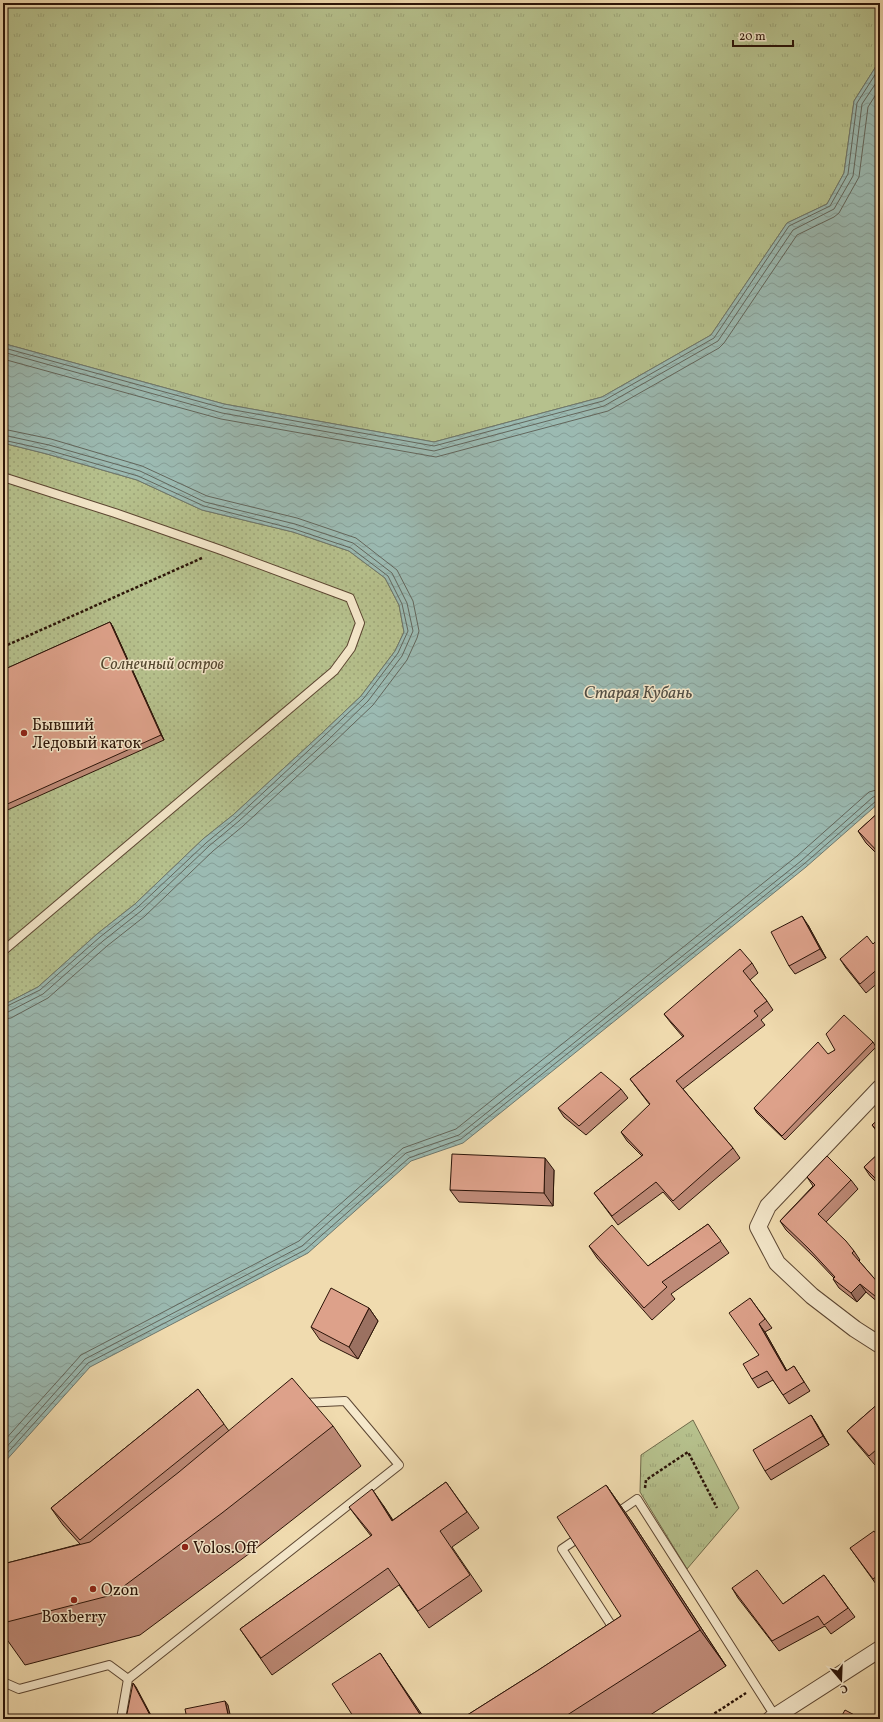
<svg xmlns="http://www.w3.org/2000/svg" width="883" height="1722" font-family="Vollkorn,serif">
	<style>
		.grass { fill: url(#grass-tufts); stroke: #706a4a }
		.park { fill: url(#park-dots); stroke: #706a4a }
		.water { fill: url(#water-waves); stroke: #6e786e }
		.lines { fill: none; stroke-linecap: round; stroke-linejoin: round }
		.shore { stroke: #63675d; stroke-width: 1 }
		.lane-casing { stroke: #5c4632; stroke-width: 10 }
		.street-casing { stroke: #5c4632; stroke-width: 18 }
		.path { stroke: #2b1408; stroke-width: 2.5; stroke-dasharray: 3 2; stroke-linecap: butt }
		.lane { stroke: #f5e8cb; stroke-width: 8 }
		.street { stroke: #f5e8cb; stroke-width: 16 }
		.wall { fill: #be8a77; stroke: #2b1408 }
		.shaded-wall { fill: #9b7161; stroke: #2b1408 }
		.building { fill: #dda18a; stroke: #2b1408 }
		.poi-dot { fill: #8f2418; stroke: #f5e8cb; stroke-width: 1.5 }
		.labels { text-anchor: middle; stroke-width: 3; stroke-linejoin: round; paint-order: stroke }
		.park-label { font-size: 16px; font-style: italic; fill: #554830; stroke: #f5e8cb }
		.poi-label { font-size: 16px; fill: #2b1408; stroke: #f5e8cb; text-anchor: start }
		.water-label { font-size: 17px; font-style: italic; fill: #524e44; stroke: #f5e8cb }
	</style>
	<defs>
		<pattern id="grass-tufts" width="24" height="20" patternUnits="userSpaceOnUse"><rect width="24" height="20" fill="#b6c18d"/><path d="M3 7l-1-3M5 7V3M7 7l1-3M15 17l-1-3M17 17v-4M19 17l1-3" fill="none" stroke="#9da578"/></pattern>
		<pattern id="park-dots" width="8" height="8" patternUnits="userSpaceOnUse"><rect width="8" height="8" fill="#b6c18d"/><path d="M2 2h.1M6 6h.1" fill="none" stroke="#9da578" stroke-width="1.8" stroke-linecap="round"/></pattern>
		<pattern id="water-waves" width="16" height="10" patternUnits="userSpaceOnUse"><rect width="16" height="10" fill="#9bbab2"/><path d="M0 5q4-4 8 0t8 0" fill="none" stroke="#869f98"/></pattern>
	</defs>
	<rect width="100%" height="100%" fill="#f0dbaf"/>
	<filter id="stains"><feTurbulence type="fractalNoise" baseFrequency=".005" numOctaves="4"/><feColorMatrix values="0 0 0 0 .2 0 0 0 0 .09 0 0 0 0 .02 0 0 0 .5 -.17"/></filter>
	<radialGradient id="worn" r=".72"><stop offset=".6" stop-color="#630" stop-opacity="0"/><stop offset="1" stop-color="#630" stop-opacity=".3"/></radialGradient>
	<g class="grass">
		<polygon points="3,3 880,3 880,60 854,101 844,173 827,204 787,223 711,335 602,397 434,442 224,404 9,345 3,341"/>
		<polygon points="693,1420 739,1508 687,1569 640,1492 641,1455"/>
	</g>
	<polygon class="park" points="3,443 47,454 137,480 202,510 293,532 349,551 385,578 399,605 404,632 395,651 361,696 321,734 233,815 203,839 135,904 97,934 38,987 3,1005"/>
	<polygon class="water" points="880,60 880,802 806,867 463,1143 411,1161 308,1253 90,1367 3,1464 3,1005 38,987 97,934 135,904 203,839 233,815 321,734 361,696 395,651 404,632 399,605 385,578 349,551 293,532 202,510 137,480 47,454 3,443 3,341 9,345 224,404 434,442 602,397 711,335 787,223 827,204 844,173 854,101"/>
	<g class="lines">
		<g class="shore">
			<polyline points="3,346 8,349 223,408 434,446 603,401 714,338 789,226 830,206 848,174 857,103 880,67"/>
			<polyline points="3,352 222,413 434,451 604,406 718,341 793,230 834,209 853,176 862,104 880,77"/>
			<polyline points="3,359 221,419 436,457 608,411 719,348 724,343 797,235 834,217 839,213 859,177 868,107 880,88"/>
			<polyline points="3,429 51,439 142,466 207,496 297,518 356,538 397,570 413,601 419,631 417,638 407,660 373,705 331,745 243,826 213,851 145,916 107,946 48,998 11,1018 3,1019"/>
			<polyline points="3,435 49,445 140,471 205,502 295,524 353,543 392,573 407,603 413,631 402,656 368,701 327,741 239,821 209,846 141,911 103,941 43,994 8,1012 3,1013"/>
			<polyline points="3,440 48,450 138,476 204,506 294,529 351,548 388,576 402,604 408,631 398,653 364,698 323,737 236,818 206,843 138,907 100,937 40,990 3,1008"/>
			<polyline points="3,1442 81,1355 299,1241 403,1148 456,1129 797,856 869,792 880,789"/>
			<polyline points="3,1451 85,1359 302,1246 406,1153 459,1135 801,861 873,797 880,795"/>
			<polyline points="3,1458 88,1363 305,1250 409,1158 461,1139 804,864 876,801 880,800"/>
		</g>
		<g class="lane-casing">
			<g id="lane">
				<polyline points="3,477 115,513 221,550 350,598 360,623 351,648 334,671 3,951"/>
				<polyline points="614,1515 637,1499 775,1716"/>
				<polyline points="581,1536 562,1549 615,1631"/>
				<polyline points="3,1682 19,1689 109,1665 128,1679"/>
				<polyline points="121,1719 128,1679 399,1465 345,1401 303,1403"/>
			</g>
		</g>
		<g class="street-casing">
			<g id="street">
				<polyline points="880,1088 768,1206 758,1227 777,1263 812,1296 855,1329 880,1345"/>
				<polyline points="771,1719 880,1649"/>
			</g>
		</g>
		<g class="path">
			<polyline points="3,647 202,558"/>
			<polyline points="645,1488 646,1480 688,1452 717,1508"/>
			<polyline points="706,1719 746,1693"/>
		</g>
		<use href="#lane" class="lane"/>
		<use href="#street" class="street"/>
	</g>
	<g class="wall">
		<polygon points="110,622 113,627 164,740 3,812 3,670"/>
		<polygon points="880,811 880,857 866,843 858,831"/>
		<polygon points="808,925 826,958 795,974 789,966"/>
		<polygon points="880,937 880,981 866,993 846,968 840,959 873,944"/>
		<polygon points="752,963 758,973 750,980 767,1001 773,1010 761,1020 765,1025 683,1089 733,1148 740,1158 679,1210 663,1192 618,1225 594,1193 642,1156 627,1141 621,1132 650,1105 630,1079 683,1037 671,1023 664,1014"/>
		<polygon points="873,1042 876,1047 785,1140 757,1113 754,1108 835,1050"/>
		<polygon points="621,1089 628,1098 586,1135 564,1117 558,1108"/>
		<polygon points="880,1118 880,1136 872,1125"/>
		<polygon points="880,1152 880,1186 870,1176 864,1167"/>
		<polygon points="554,1170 553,1206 459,1202 450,1190"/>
		<polygon points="807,1177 851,1180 858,1189 826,1222 854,1251 860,1260 859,1261 880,1285 880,1304 866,1292 857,1302 839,1288 833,1279 834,1278 815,1258 786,1230 780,1221 813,1186"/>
		<polygon points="708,1224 729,1253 671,1294 675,1299 652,1320 597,1258 589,1246 648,1266"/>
		<polygon points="750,1298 772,1328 765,1332 787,1371 794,1366 810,1391 789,1404 773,1380 758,1388 752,1379 759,1355"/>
		<polygon points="369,1308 378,1321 358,1359 320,1340 311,1327"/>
		<polygon points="198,1389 229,1431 333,1426 361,1466 250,1553 140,1635 25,1665 3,1634 3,1564 80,1544 63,1525 51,1508"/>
		<polygon points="880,1402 880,1460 875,1465 853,1439 847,1431"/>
		<polygon points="811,1415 829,1445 771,1480 765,1471"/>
		<polygon points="446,1482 479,1528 452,1547 482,1591 429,1628 399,1585 272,1675 240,1629 371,1536 361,1523 349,1507 383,1505 393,1520"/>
		<polygon points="606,1485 632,1522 726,1666 644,1719 461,1719 537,1671 621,1616"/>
		<polygon points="880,1539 880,1581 876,1584 850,1548"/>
		<polygon points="824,1575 855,1617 831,1634 825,1626 779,1651 738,1598 732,1588 783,1604"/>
	</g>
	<g class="shaded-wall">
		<polygon points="110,622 113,627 164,740 161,735"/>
		<polygon points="802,916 808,925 826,958 820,949"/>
		<polygon points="545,1158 554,1170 553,1206 544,1193"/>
		<polygon points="860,1284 866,1292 857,1302 851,1293"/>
		<polygon points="369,1308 378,1321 358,1359 349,1347"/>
		<polygon points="759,1324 765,1332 792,1380 786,1371"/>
		<polygon points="811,1415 817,1424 829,1445 823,1436"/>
		<polygon points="606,1485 632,1522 726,1666 700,1630"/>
		<polygon points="372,1489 383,1505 403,1537 392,1521"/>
		<polygon points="380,1653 405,1690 425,1719 423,1719"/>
		<polygon points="133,1683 136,1687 153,1719 152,1719"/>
		<polygon points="225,1701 228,1705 231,1719 229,1719"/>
	</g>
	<g class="building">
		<polygon points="110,622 161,735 3,806 3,670"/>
		<polygon points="880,811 880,854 858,831"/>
		<polygon points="802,916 820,949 789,966 771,932"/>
		<polygon points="867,936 873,944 880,937 880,967 860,984 840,959"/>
		<polygon points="740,949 752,963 743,971 767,1001 754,1011 758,1016 676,1081 733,1148 673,1201 656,1182 612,1216 594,1193 643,1155 621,1132 650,1104 630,1079 684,1036 664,1014"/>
		<polygon points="844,1015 873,1042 782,1136 754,1108 818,1042 828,1054 835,1050 826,1034"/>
		<polygon points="601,1072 621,1089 579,1126 558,1108"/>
		<polygon points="880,1118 880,1133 872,1125"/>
		<polygon points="880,1152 880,1183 864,1167"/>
		<polygon points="452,1154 545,1158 544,1193 450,1190"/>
		<polygon points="827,1156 851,1180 818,1214 846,1241 854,1251 852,1253 880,1285 880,1300 860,1284 851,1293 833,1279 835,1277 809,1249 780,1221 815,1185 807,1177"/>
		<polygon points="708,1224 721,1241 662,1282 667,1287 644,1308 589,1246 612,1225 648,1266"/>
		<polygon points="331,1288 369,1308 349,1347 311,1327"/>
		<polygon points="750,1298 765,1319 759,1324 786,1371 794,1366 804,1382 783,1395 767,1371 752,1379 743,1364 759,1355 729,1313"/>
		<polygon points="292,1378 333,1426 222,1513 112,1595 3,1623 3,1564 90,1542 179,1472"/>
		<polygon points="198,1389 224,1424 80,1540 51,1508"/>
		<polygon points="880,1402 880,1455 876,1450 869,1456 847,1431"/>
		<polygon points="811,1415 823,1436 765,1471 753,1450"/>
		<polygon points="446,1482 467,1512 440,1531 470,1575 418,1611 388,1568 261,1658 240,1629 372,1535 349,1507 372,1489 392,1521"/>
		<polygon points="606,1485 700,1630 561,1719 461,1719 537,1671 621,1616 557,1517"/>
		<polygon points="874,1531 880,1539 880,1574 873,1579 850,1548"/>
		<polygon points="757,1570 783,1604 824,1575 848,1608 824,1625 818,1616 772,1641 732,1588"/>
		<polygon points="380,1653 423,1719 349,1719 353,1716 332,1684"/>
		<polygon points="133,1683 152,1719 126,1719"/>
		<polygon points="225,1701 229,1719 187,1719 185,1709"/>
		<polygon points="845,1710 862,1719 840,1719"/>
	</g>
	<g class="poi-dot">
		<circle cx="24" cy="733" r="4"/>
		<circle cx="185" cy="1547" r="4"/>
		<circle cx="93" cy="1589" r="4"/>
		<circle cx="74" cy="1600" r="4"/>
	</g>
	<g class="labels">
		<g class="park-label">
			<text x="162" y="669">Солнечный остров</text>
		</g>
		<g class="poi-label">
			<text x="32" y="730">Бывший<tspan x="32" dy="18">Ледовый каток</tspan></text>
			<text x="193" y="1553">Volos.Off</text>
			<text x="101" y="1595">Ozon</text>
			<text x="74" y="1622" text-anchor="middle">Boxberry</text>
		</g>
		<g class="water-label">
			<text x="638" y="698">Старая Кубань</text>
		</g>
	</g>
	<rect width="883" height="1722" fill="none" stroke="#f0dbaf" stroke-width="16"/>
	<rect x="4" y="4" width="875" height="1714" fill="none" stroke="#2b1408" stroke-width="2"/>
	<rect x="8" y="8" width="867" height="1706" fill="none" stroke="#2b1408"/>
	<g transform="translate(841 1680) rotate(161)" stroke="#f5e8cb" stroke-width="3" paint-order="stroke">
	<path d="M0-3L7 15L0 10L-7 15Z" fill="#2b1408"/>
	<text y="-6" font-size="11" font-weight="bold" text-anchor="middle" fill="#2b1408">С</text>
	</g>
	<path d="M733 40v6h60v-6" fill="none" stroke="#2b1408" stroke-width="2"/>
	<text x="739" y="40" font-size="12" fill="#2b1408" stroke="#f5e8cb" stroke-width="3" paint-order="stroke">20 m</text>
	<rect width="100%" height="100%" filter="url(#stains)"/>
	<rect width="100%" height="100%" fill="url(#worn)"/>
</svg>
